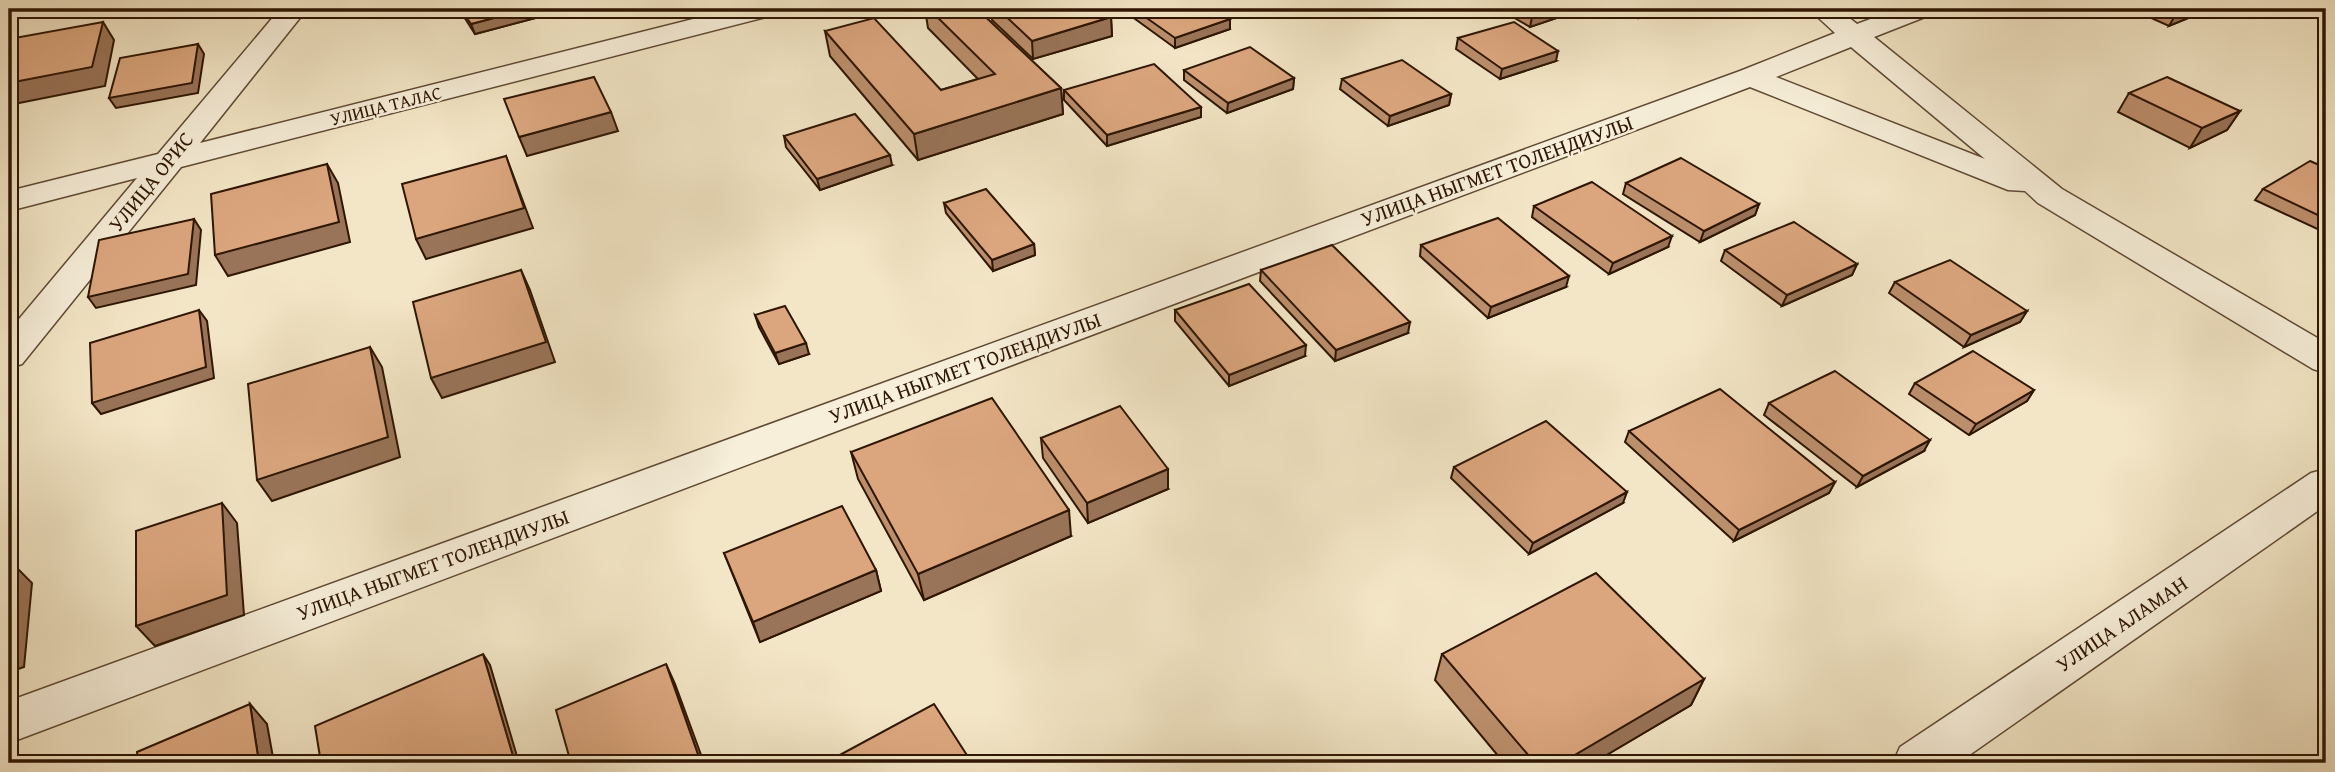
<svg xmlns="http://www.w3.org/2000/svg" width="2335" height="772" font-family="'Gentium Book Plus',serif">
	<style>
		.lines { fill: none; stroke-linecap: round; stroke-linejoin: round }
		.street-casing { stroke: #5f4a34; stroke-width: 3 }
		.street { fill: #f7efda; fill-rule: evenodd }
		.wall { fill: #bc8f6c; stroke: #2e1603; stroke-width: 2 }
		.shaded-wall { fill: #997458; stroke: #2e1603; stroke-width: 2 }
		.building { fill: #dba67e; stroke: #2e1603; stroke-width: 2 }
		.labels { text-anchor: middle; stroke-width: 5; stroke-linejoin: round; paint-order: stroke }
		.far-street-label { font-size: 18px; fill: #2e1603; stroke: #f7efda }
		.street-label { font-size: 21px; fill: #2e1603; stroke: #f7efda }
	</style>
	<rect width="100%" height="100%" fill="#f3e6c6"/>
	<filter id="stains"><feTurbulence type="fractalNoise" baseFrequency=".00286" numOctaves="4"/><feColorMatrix values="0 0 0 0 .2 0 0 0 0 .09 0 0 0 0 .02 0 0 0 .5 -.17"/></filter>
	<radialGradient id="worn" r=".72"><stop offset=".6" stop-color="#630" stop-opacity="0"/><stop offset="1" stop-color="#630" stop-opacity=".3"/></radialGradient>
	<g class="lines">
		<g class="street-casing">
			<g id="street">
				<polygon points="280,9 307,9 200,143 733,9 777,9 774,15 181,167 22,364 9,368 9,331 137,178 9,211 9,191 158,154"/>
				<path d="M1809,9H1838L1857,24L1897,9H1933L1930,15L1874,37L2062,189L2326,343V373L2313,369L2038,203L2025,191L2008,190L1750,87L9,743V701L1740,71L1835,33ZM1851,47L1985,159L1776,77Z"/>
				<polygon points="2326,469 2326,505 1958,763 1893,763 1900,747 2311,473"/>
			</g>
		</g>
		<use href="#street" class="street"/>
	</g>
	<g class="wall">
		<polygon points="459,9 541,9 543,16 475,34"/>
		<polygon points="925,9 977,9 1061,88 1063,114 918,160 830,56 825,31 941,90 978,79 928,28"/>
		<polygon points="991,9 1101,9 1111,17 1112,36 1033,59 992,20"/>
		<polygon points="1102,9 1131,9 1110,15"/>
		<polygon points="1131,9 1215,9 1230,29 1175,48 1131,16"/>
		<polygon points="1499,9 1583,9 1530,27"/>
		<polygon points="1623,9 1666,9 1639,18"/>
		<polygon points="2131,9 2210,9 2169,26"/>
		<polygon points="1458,38 1556,61 1500,79 1456,49"/>
		<polygon points="1184,70 1294,78 1293,89 1227,113 1184,80"/>
		<polygon points="1342,79 1451,94 1449,105 1388,126 1340,89"/>
		<polygon points="1064,90 1201,107 1201,117 1107,146 1064,100"/>
		<polygon points="2129,93 2240,111 2227,130 2190,148 2118,112"/>
		<polygon points="784,136 892,165 820,190 786,147"/>
		<polygon points="2326,168 2326,233 2255,200 2263,189"/>
		<polygon points="1626,183 1759,204 1755,215 1700,242 1623,194"/>
		<polygon points="944,203 1034,244 1035,255 993,271 946,213"/>
		<polygon points="1534,206 1668,247 1609,274 1532,217"/>
		<polygon points="1421,245 1566,287 1488,318 1420,256"/>
		<polygon points="1725,250 1857,264 1852,275 1782,306 1721,261"/>
		<polygon points="1261,270 1408,333 1335,361 1260,281"/>
		<polygon points="1895,282 2027,311 2020,322 1964,347 1889,293"/>
		<polygon points="1175,310 1305,356 1229,386 1175,321"/>
		<polygon points="755,315 809,354 779,364 759,327"/>
		<polygon points="1915,383 2034,390 2027,401 1969,435 1909,394"/>
		<polygon points="1769,403 1924,451 1857,487 1764,415"/>
		<polygon points="1629,431 1835,482 1829,493 1734,541 1625,442"/>
		<polygon points="1041,438 1168,489 1088,523 1043,458"/>
		<polygon points="851,452 1071,536 924,600 858,479"/>
		<polygon points="1454,467 1623,503 1529,554 1451,478"/>
		<polygon points="724,553 876,570 881,591 760,642"/>
		<polygon points="1442,654 1704,679 1691,705 1593,763 1504,763 1435,680"/>
	</g>
	<g class="shaded-wall">
		<polygon points="528,9 541,9 543,16 475,34 471,24"/>
		<polygon points="1110,9 1131,9 1110,15"/>
		<polygon points="1557,9 1583,9 1530,27 1532,17"/>
		<polygon points="1641,9 1666,9 1639,18"/>
		<polygon points="2179,9 2210,9 2169,26"/>
		<polygon points="1111,17 1112,36 1033,59 1032,41"/>
		<polygon points="1230,19 1230,29 1175,48 1175,38"/>
		<polygon points="103,22 114,40 105,86 9,105 9,83"/>
		<polygon points="198,44 204,54 198,93 116,108 109,98"/>
		<polygon points="1558,51 1556,61 1500,79 1502,69"/>
		<polygon points="1294,78 1293,89 1227,113 1228,103"/>
		<polygon points="1061,88 1063,114 918,160 914,134"/>
		<polygon points="1451,94 1449,105 1388,126 1390,116"/>
		<polygon points="1201,107 1201,117 1107,146 1107,135"/>
		<polygon points="2240,111 2227,130 2190,148 2202,128"/>
		<polygon points="611,112 618,131 527,156 519,137"/>
		<polygon points="890,155 892,165 820,190 817,179"/>
		<polygon points="506,156 533,228 426,259 416,239"/>
		<polygon points="327,164 338,183 350,242 228,276 215,255"/>
		<polygon points="1759,204 1755,215 1700,242 1704,231"/>
		<polygon points="194,219 201,230 196,285 96,308 88,297"/>
		<polygon points="1672,236 1668,247 1609,274 1613,263"/>
		<polygon points="1034,244 1035,255 993,271 992,260"/>
		<polygon points="1857,264 1852,275 1782,306 1787,295"/>
		<polygon points="521,270 530,290 555,362 442,398 431,378"/>
		<polygon points="1569,276 1566,287 1488,318 1491,307"/>
		<polygon points="199,310 207,321 214,378 101,414 92,403"/>
		<polygon points="2027,311 2020,322 1964,347 1971,335"/>
		<polygon points="1410,322 1408,333 1335,361 1336,350"/>
		<polygon points="806,343 809,354 779,364 775,353"/>
		<polygon points="1306,345 1305,356 1229,386 1229,375"/>
		<polygon points="370,347 382,367 400,457 272,501 257,480"/>
		<polygon points="2034,390 2027,401 1969,435 1976,424"/>
		<polygon points="1930,440 1924,451 1857,487 1863,476"/>
		<polygon points="1168,469 1168,489 1088,523 1087,503"/>
		<polygon points="1835,482 1829,493 1734,541 1739,530"/>
		<polygon points="1627,492 1623,503 1529,554 1533,543"/>
		<polygon points="222,503 237,523 244,615 155,646 136,626"/>
		<polygon points="1069,510 1071,536 924,600 918,574"/>
		<polygon points="12,563 32,583 24,667 9,672 9,594"/>
		<polygon points="876,570 881,591 760,642 753,622"/>
		<polygon points="483,654 490,665 519,763 515,763"/>
		<polygon points="666,664 675,684 704,763 701,763"/>
		<polygon points="1704,679 1691,705 1593,763 1561,763"/>
		<polygon points="250,704 267,724 274,763 259,763"/>
	</g>
	<g class="building">
		<polygon points="461,9 528,9 471,24"/>
		<polygon points="929,9 977,9 1061,88 914,134 825,31 874,18 941,90 995,74"/>
		<polygon points="998,9 1101,9 1111,17 1032,41"/>
		<polygon points="1134,9 1215,9 1230,19 1175,38"/>
		<polygon points="1518,9 1557,9 1532,17"/>
		<polygon points="103,22 92,67 9,83 9,39"/>
		<polygon points="1514,22 1558,51 1502,69 1458,38"/>
		<polygon points="198,44 192,83 109,98 120,58"/>
		<polygon points="1250,47 1294,78 1228,103 1184,70"/>
		<polygon points="1402,60 1451,94 1390,116 1342,79"/>
		<polygon points="1154,64 1201,107 1107,135 1064,90"/>
		<polygon points="594,77 611,112 519,137 504,99"/>
		<polygon points="2167,77 2240,111 2202,128 2129,93"/>
		<polygon points="855,114 890,155 817,179 784,136"/>
		<polygon points="506,156 524,208 416,239 402,184"/>
		<polygon points="1681,158 1759,204 1704,231 1626,183"/>
		<polygon points="2310,161 2326,168 2326,219 2263,189"/>
		<polygon points="327,164 339,222 215,255 211,194"/>
		<polygon points="1592,182 1672,236 1613,263 1534,206"/>
		<polygon points="986,189 1034,244 992,260 944,203"/>
		<polygon points="1498,218 1569,276 1491,307 1421,245"/>
		<polygon points="194,219 188,274 88,297 99,240"/>
		<polygon points="1794,222 1857,264 1787,295 1725,250"/>
		<polygon points="1332,245 1410,322 1336,350 1261,270"/>
		<polygon points="1950,260 2027,311 1971,335 1895,282"/>
		<polygon points="521,270 546,342 431,378 413,302"/>
		<polygon points="1249,284 1306,345 1229,375 1175,310"/>
		<polygon points="785,306 806,343 775,353 755,315"/>
		<polygon points="199,310 206,367 92,403 90,343"/>
		<polygon points="370,347 388,437 257,480 248,384"/>
		<polygon points="1973,351 2034,390 1976,424 1915,383"/>
		<polygon points="1835,371 1930,440 1863,476 1769,403"/>
		<polygon points="1720,389 1835,482 1739,530 1629,431"/>
		<polygon points="992,398 1069,510 918,574 851,452"/>
		<polygon points="1120,406 1168,469 1087,503 1041,438"/>
		<polygon points="1546,421 1627,492 1533,543 1454,467"/>
		<polygon points="222,503 227,595 136,626 136,531"/>
		<polygon points="842,506 876,570 753,622 724,553"/>
		<polygon points="12,563 9,594 9,564"/>
		<polygon points="1596,573 1704,679 1561,763 1535,763 1442,654"/>
		<polygon points="483,654 515,763 321,763 315,726"/>
		<polygon points="666,664 701,763 571,763 556,710"/>
		<polygon points="250,704 259,763 138,763 137,752"/>
		<polygon points="934,704 972,763 825,763"/>
	</g>
	<g class="labels">
		<g class="far-street-label">
			<text transform="translate(386 106) rotate(-14)" y="6">УЛИЦА ТАЛАС</text>
		</g>
		<g class="street-label">
			<text transform="translate(1497 171) rotate(-20)" y="7">УЛИЦА НЫГМЕТ ТОЛЕНДИУЛЫ</text>
			<text transform="translate(151 182) rotate(-51)" y="7">УЛИЦА ОРИС</text>
			<text transform="translate(965 368) rotate(-20)" y="7">УЛИЦА НЫГМЕТ ТОЛЕНДИУЛЫ</text>
			<text transform="translate(433 565) rotate(-20)" y="7">УЛИЦА НЫГМЕТ ТОЛЕНДИУЛЫ</text>
			<text transform="translate(2122 624) rotate(-34)" y="7">УЛИЦА АЛАМАН</text>
		</g>
	</g>
	<rect width="2335" height="772" fill="none" stroke="#f3e6c6" stroke-width="35"/>
	<rect x="10" y="10" width="2314" height="751" fill="none" stroke="#2e1603" stroke-width="3.5"/>
	<rect x="18" y="18" width="2300" height="737" fill="none" stroke="#2e1603" stroke-width="2"/>
	<rect width="100%" height="100%" filter="url(#stains)"/>
	<rect width="100%" height="100%" fill="url(#worn)"/>
</svg>
